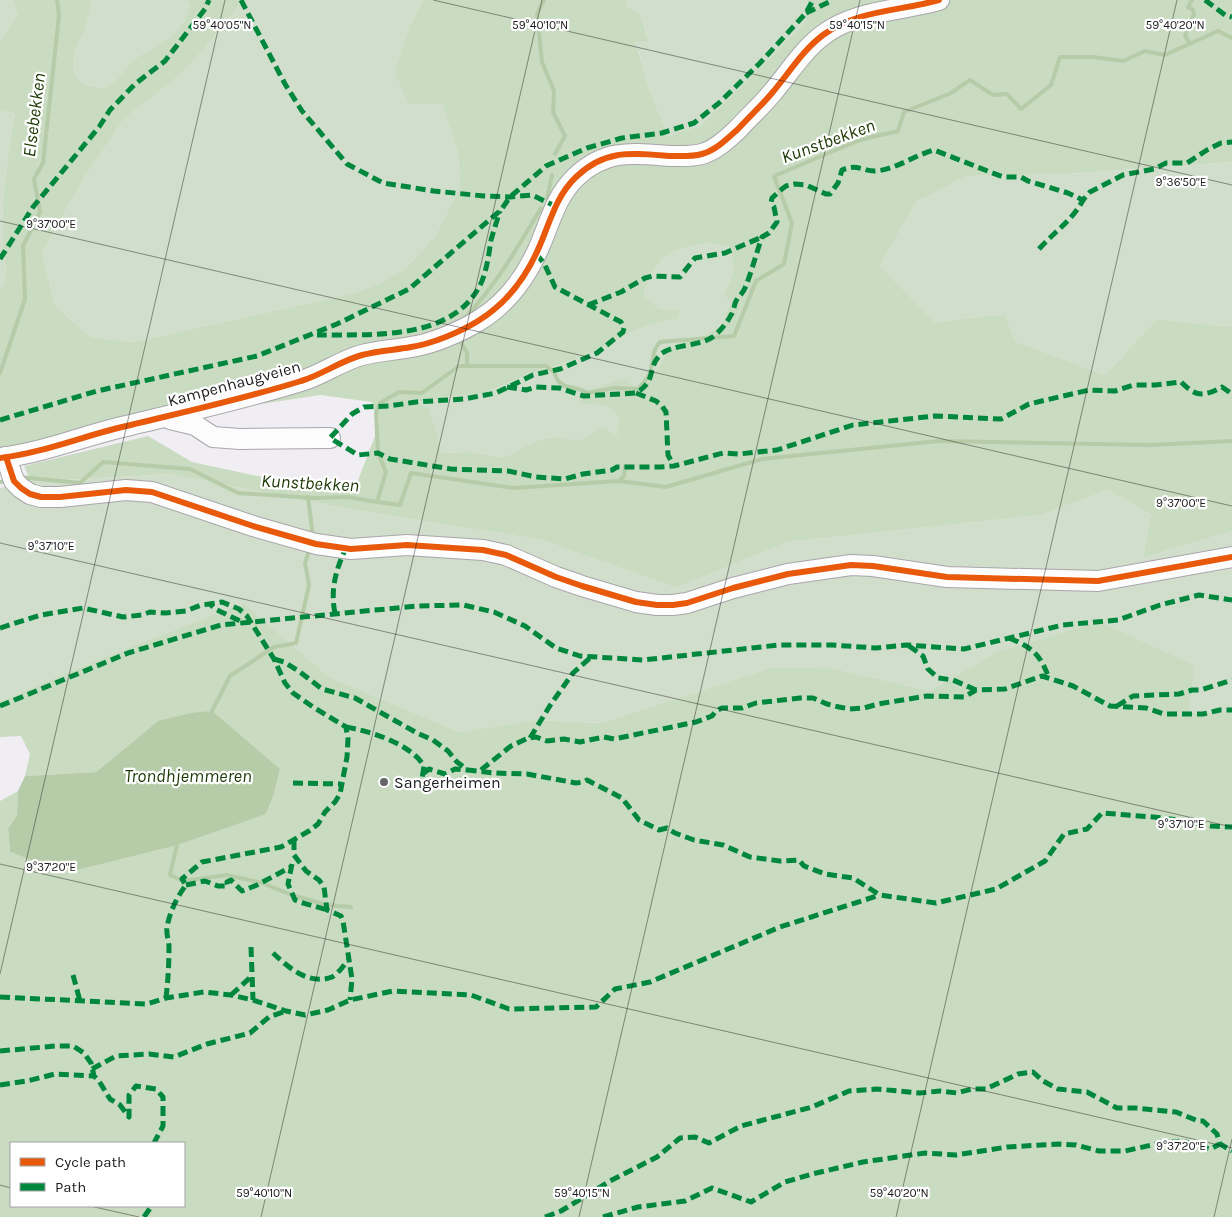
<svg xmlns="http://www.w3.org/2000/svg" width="1232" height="1217" font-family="Karla,sans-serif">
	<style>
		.green { fill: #d1decb }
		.forest { fill: #c9dbc0; fill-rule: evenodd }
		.water { fill: #b6cca9 }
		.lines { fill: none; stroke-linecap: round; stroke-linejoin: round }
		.stream { stroke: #b6cca9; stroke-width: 4 }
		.minor-casing { stroke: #a8a6aa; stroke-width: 22 }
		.minor { stroke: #fdfcfd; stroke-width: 20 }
		.quiet { stroke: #00873e; stroke-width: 5; stroke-dasharray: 10 5; stroke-linecap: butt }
		.cycleway-casing { stroke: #fff; stroke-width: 9 }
		.cycleway { stroke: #e8590c; stroke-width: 6 }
		.ticks { fill: none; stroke: #1c1c1e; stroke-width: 1; stroke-opacity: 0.45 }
		.poi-dot { fill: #666669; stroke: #fff; stroke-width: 2 }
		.labels { text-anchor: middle; stroke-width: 4.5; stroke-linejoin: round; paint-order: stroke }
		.street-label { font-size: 16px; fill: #1c1c1e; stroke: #fff }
		.poi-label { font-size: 16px; fill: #1c1c1e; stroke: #fff; text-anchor: start }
		.water-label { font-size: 18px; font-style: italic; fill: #1a3800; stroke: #fff }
		.ticks-label { font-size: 12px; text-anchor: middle; fill: #1c1c1e; stroke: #fff; stroke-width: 4.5; stroke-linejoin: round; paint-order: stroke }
	</style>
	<rect width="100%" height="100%" fill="#f0eef3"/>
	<g class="green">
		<polygon points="0,0 13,0 18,15 0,41"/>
		<polygon points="92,0 187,0 190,7 185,20 171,37 132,60 117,79 103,88 84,85 73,73 75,50 86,28"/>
		<polygon points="243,0 423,0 412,22 442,104 458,154 460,187 435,236 406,268 383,282 355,293 133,342 90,337 55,305 42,253 81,183 124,119 181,74 204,49"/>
		<polygon points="626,0 808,0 805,22 768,60 701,125 668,136 650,91 636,41 649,40 639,12 628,7"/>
		<path d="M0,110L15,114C7,158 0,204 3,248C5,263 9,276 0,289Z"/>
		<polygon points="1232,162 1232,327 1157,319 1105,375 1015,341 1005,314 935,322 880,266 916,202 967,176 1066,174"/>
		<path d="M709,243L729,247L734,268L724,293L732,302L722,324L706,335L670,346L655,373L646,374L644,391L639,393L580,403L608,407L619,419L616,438L603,426L580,442L553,437L535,441L505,457L468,452L441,453C437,428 428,421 411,403L454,396L478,395L525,376L582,357L647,325L677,319L679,310H661L644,296C645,287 647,281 651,273C667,246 681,248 709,243Z"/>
		<polygon points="169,474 349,509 542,540 676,588 788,542 1041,515 1108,488 1151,513 1143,558 1232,531 1232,713 1188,713 995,653 929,691 828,667 769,668 601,723 533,720 460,732 329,677 244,603 109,655 0,701 0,488 31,482"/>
	</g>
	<g class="forest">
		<path d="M13,0H92L86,28L75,50L73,73L84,85L103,88L117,79L132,60L171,37L185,20L190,7L187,0H243L204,49L181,74L124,119L81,183L42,253L55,305L90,337L133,342L355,293L383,282L406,268L435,236L460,187L458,154L442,104H408L395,72L412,22L423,0H626L628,7L639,12L649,41L636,42L650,91L668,136L701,125L768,60L805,22L808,0H1232V162L1066,174L967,176L916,202L880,266L935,322L1005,314L1015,341L1105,375L1157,319L1232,327V531L1143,558L1151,514L1108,489L1041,515L788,542L676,588L542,540L349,509L169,474L31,482L24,466L148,436L192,462L281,481L357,483L378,428L372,402L320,395L222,410L0,451V289C9,276 5,264 3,248C0,204 7,158 15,114L0,110V41L18,15ZM709,243L729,247L734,268L724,294L731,302L722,324L706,335L670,346L655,373L646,374L644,391L639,393L625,378L582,393L580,403L608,407L619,419L616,437L603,426L580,441L553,437L535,441L505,457L468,452L441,453L439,441L428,408L412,403L454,396L478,395L525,376L582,357L647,325L677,319L680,310H661L644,296C645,287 647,281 652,273C666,247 682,248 709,243Z"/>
		<path d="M244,603L329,677L460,732L533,720L601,723L769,668L828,667L929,691L995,653L1099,622L1194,665L1188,713H1232V1217H0V801L18,791L17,815L8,829L10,852L36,862L77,870L266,814L274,794L280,769L158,721L96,772L25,776L30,754L21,736L0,737V701L109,655ZM11,1143H184V1206H11Z"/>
	</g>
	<polygon class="water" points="212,711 280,769 274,794 266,814 177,845 77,870 36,862 10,852 8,829 17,815 18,791 25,776 96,772 158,721 191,713"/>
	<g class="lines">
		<g class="stream">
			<polyline points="544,0 537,14 542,62 554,91 553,112 565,136 555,154"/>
			<polyline points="1189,43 1185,35 1194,14 1193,10 1188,7 1192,0"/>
			<polyline points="547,199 552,175"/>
			<path d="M465,318C496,285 518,247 541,208"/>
			<polyline points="458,337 467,353 467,366"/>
			<polyline points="0,373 25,299 23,246 40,212 34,179 43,163 59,15 57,0"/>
			<path d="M19,477L80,483L103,462L190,469L238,493L314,498L348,497L377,502L386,472L378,453L376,413L380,403L399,392L422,393L459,366H546L554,372L558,381L565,386L579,389L588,393L614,388L638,389C644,383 649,377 651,369C654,357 652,351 660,342L734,336L756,281L784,264L792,223L774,176L860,140L898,131L904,112L951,93L970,80L993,95L1007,94L1021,109L1051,85L1060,57H1093L1123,61L1145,51L1165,55L1218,31L1232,38"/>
			<polyline points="619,481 624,476 625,466"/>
			<polyline points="0,482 8,481"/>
			<polyline points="308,497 313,537"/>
			<polyline points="377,502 400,505 411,473 513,488 619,481 666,487 762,459 939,441 1149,445 1232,441"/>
			<polyline points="212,711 230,676 274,647 296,643 309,585 305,563 310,548"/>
			<polyline points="177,845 170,875 183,881 227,875 262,883 292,895 327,905 351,907"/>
		</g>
		<g class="minor-casing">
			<g id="minor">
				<polyline points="170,419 195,425 213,437 240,439 330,438"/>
				<polyline points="6,457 14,481 21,488 30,494 41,497 60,497 126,490 152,492 253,526 316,544 351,549 407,545 483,550 506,555 556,577 582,586 636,602 657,605 673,605 687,603 733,588 788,574 851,565 873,566 947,577 1098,581 1232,557"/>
				<path d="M0,458C41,453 78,438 118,428C179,413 240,400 301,381C322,375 340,361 362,355C377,351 395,350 411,347C432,344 460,332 478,321C506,304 527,276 540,245C550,222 556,196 576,177C605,149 632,153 669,156C679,156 691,157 702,154C716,150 727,139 738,129C749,117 762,105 772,93C789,73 803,50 823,35C856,10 901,11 939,0"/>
			</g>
		</g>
		<use href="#minor" class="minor"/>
		<g class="quiet">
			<polyline points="241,0 285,84 302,111 347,164 383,183 434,191 484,196 510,197 532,195 555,206"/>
			<polyline points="1205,0 1225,15 1232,17"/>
			<polyline points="806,13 833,0"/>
			<path d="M1039,249C1054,232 1072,221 1083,200"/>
			<path d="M536,254L544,263L555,287L621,322L624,328L623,332L597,353L560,369L533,375L496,393L464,399L416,402L389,406L364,407L352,414L330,438L358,455L378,453L390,459L451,469L508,471L536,477L565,479L583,474L612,470L617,467H660L674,466L723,453L739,454L777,450L853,425L935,416L1001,419L1029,404L1089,390L1115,391L1134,385H1155L1181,382C1196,397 1203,397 1222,387L1232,394"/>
			<polyline points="0,259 33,207 99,127 110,110 135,84 165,61 205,9 209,0"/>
			<polyline points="588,305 621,292 645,278 653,276 680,277 695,258 725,253 762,237"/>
			<path d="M317,335C372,334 455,342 482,281C487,268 489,254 491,240C494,230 497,220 500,211"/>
			<path d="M507,387L526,390L536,387L559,388L584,396L636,393C657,381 647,368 660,355C672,344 696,347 711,338C718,334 727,323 731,315C734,311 734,305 736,301C739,296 743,293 745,288C752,271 756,254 762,237L769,233L777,222L774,207L771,203L772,198L782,189L786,186L795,184L806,185L826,194H830L838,183L842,170C858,163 864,172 876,171C897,169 915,155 934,150L1003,177H1021L1028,181L1068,193L1083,200L1090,192L1123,175L1154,169L1166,163H1187L1207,150L1221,143L1232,142"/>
			<polyline points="636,393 656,401 662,406 666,412 668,455 674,466"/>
			<polyline points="0,420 97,391 257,356 337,324 409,289 501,210 510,197 546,166 587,148 622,138 662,133 694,123 719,103 760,63 806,13 813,0"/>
			<path d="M335,613C330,590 336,569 346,548"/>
			<polyline points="0,628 41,615 83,608 123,617 142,615 150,612 165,613 186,611 201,605 210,604 215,609 242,622"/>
			<path d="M1009,638C1033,648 1040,654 1049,678"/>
			<polyline points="909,646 923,656 928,669 938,678 953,680 976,690"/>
			<polyline points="274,659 284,662 300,672 322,689 355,698 417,733 433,740 448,751 457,762 468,770 493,773 527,774 576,783 583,782 587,780 622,798 639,820 659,830 667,828 675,833 694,840 723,845 750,857 780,861 799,860 804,866 825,874 853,878 880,895 936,903 996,889 1045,861 1064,834 1087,829 1102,813 1165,818 1211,826 1232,827"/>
			<polyline points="0,706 128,653 221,625 417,606 463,605 494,612 525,626 556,648 580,656 643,660 779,645 832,645 876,648 907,645 964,649 1063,625 1118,620 1160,605 1199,595 1232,600"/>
			<polyline points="1117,706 1133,696 1179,694 1192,690 1201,690 1232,680"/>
			<path d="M346,727C370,731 411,744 424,766L422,779"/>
			<polyline points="530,738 551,704 573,673 591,657"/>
			<polyline points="481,770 511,746 528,738 536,737 547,741 564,739 580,742 604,737 614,739 696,722 712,716 716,711 722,708 742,708 756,703 800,698 813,698 827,704 839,707 850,709 864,708 878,704 927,696 964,697 976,690 1005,689 1042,676 1073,686 1110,706 1146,708 1164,714 1203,714 1220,710 1232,710"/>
			<polyline points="424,773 429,769 445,774 455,769 468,770"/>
			<polyline points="293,783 340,784"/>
			<polyline points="294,840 294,855 306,871 319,880 324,887 327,910 341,916 343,921 352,979 350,1000"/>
			<path d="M292,864L288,884L295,900C307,905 316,906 327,910"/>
			<polyline points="186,885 205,881 218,886 228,886 227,882 231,880 242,891 257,885 291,867"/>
			<polyline points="251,947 253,1000"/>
			<path d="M273,953C288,967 309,986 332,977C338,974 344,965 348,960"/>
			<polyline points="73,975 80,1001"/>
			<polyline points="231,995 252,976"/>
			<polyline points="0,997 147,1004 166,998 204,992 231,995 253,1000 286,1011 305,1015 328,1010 350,1000 393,991 471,995 509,1009 596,1007 615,989 650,982 780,927 880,895"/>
			<path d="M166,998C168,981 169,964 169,947C169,941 166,934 167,928C169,913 177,897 186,885L182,879L202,862L281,847L309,831L318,824L325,812L335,802L340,794L347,757L348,739L346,727L313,707L293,693L285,683L274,659L247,616L239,609L222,602L210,604"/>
			<polyline points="0,1051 55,1046 73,1046 84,1053 91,1063 94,1076 99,1081 110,1099 120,1105 129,1117 129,1095 136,1086 156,1089 163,1097 163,1126 154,1143"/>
			<polyline points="92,1069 116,1056 149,1054 174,1057 207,1044 250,1033 269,1017 286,1011"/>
			<polyline points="0,1085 27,1081 55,1074 94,1076"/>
			<polyline points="144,1217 151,1207 149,1206"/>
			<polyline points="545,1217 561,1211 610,1181 657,1157 680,1138 695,1137 709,1143 741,1126 812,1107 849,1091 877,1089 920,1093 940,1091 957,1093 972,1089 986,1089 1018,1074 1033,1072 1043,1081 1058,1089 1087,1092 1117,1108 1135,1108 1176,1112 1198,1121 1203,1121 1217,1134 1220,1144 1232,1151"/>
			<polyline points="603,1217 638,1207 685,1201 712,1188 751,1202 785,1182 812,1174 863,1162 925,1153 956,1155 1007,1147 1059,1144 1076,1145 1099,1151 1125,1151 1156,1144 1182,1141 1210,1149 1220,1144"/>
		</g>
		<g class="cycleway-casing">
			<g id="cycleway">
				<polyline points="6,457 14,481 21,488 30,494 41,497 60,497 126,490 152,492 253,526 316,544 351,549 407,545 483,550 506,555 556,577 582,586 636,602 657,605 673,605 687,603 733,588 788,574 851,565 873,566 947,577 1098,581 1232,557"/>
				<path d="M0,458C41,453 78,438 118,428C179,413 240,400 301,381C322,375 340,361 362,355C377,351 395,350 411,347C432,344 460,332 478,321C506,304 527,276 540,245C550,222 556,196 576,177C605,149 632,153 669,156C679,156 691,157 702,154C716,150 727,139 738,129C749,117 762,105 772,93C789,73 803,50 823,35C856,10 901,11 939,0"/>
			</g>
		</g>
		<use href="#cycleway" class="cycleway"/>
	</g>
	<path class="ticks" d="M433,0L1232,185M0,221L1232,506M0,543L1232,827M0,864L1232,1148M0,974L225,0M0,1185L11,1188M90,1206L139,1217M261,1217L542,0M579,1217L860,0M896,1217L1177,0M1214,1217L1232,1139"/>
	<circle class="poi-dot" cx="384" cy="782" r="5"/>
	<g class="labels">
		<g class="street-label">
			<text transform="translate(234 383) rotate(-15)" y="6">Kampenhaugveien</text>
		</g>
		<g class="poi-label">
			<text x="394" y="788">Sangerheimen</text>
		</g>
		<g class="water-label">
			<text transform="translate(34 115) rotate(-83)" y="6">Elsebekken</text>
			<text transform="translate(828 141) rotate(-20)" y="6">Kunstbekken</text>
			<text transform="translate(310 483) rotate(3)" y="6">Kunstbekken</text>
			<text x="188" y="782">Trondhjemmeren</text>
		</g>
	</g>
	<g class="ticks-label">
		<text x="222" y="29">59°40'05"N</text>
		<text x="540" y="29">59°40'10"N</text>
		<text x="857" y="29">59°40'15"N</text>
		<text x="1175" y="29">59°40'20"N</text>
		<text x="1181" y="186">9°36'50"E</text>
		<text x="51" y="228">9°37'00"E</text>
		<text x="1181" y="507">9°37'00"E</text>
		<text x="51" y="550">9°37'10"E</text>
		<text x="1181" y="828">9°37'10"E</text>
		<text x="51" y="871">9°37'20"E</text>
		<text x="1181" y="1150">9°37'20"E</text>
		<text x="264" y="1197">59°40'10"N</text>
		<text x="582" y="1197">59°40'15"N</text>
		<text x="899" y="1197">59°40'20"N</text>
	</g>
	<rect x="10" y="1142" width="175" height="65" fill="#ffffff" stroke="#a4a4a5"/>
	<rect x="20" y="1158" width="25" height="8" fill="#e8590c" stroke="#a4a4a5"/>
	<text x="55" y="1167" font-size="15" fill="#1c1c1e">Cycle path</text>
	<rect x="20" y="1183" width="25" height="8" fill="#00873e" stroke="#a4a4a5"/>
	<text x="55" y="1192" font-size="15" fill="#1c1c1e">Path</text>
</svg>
